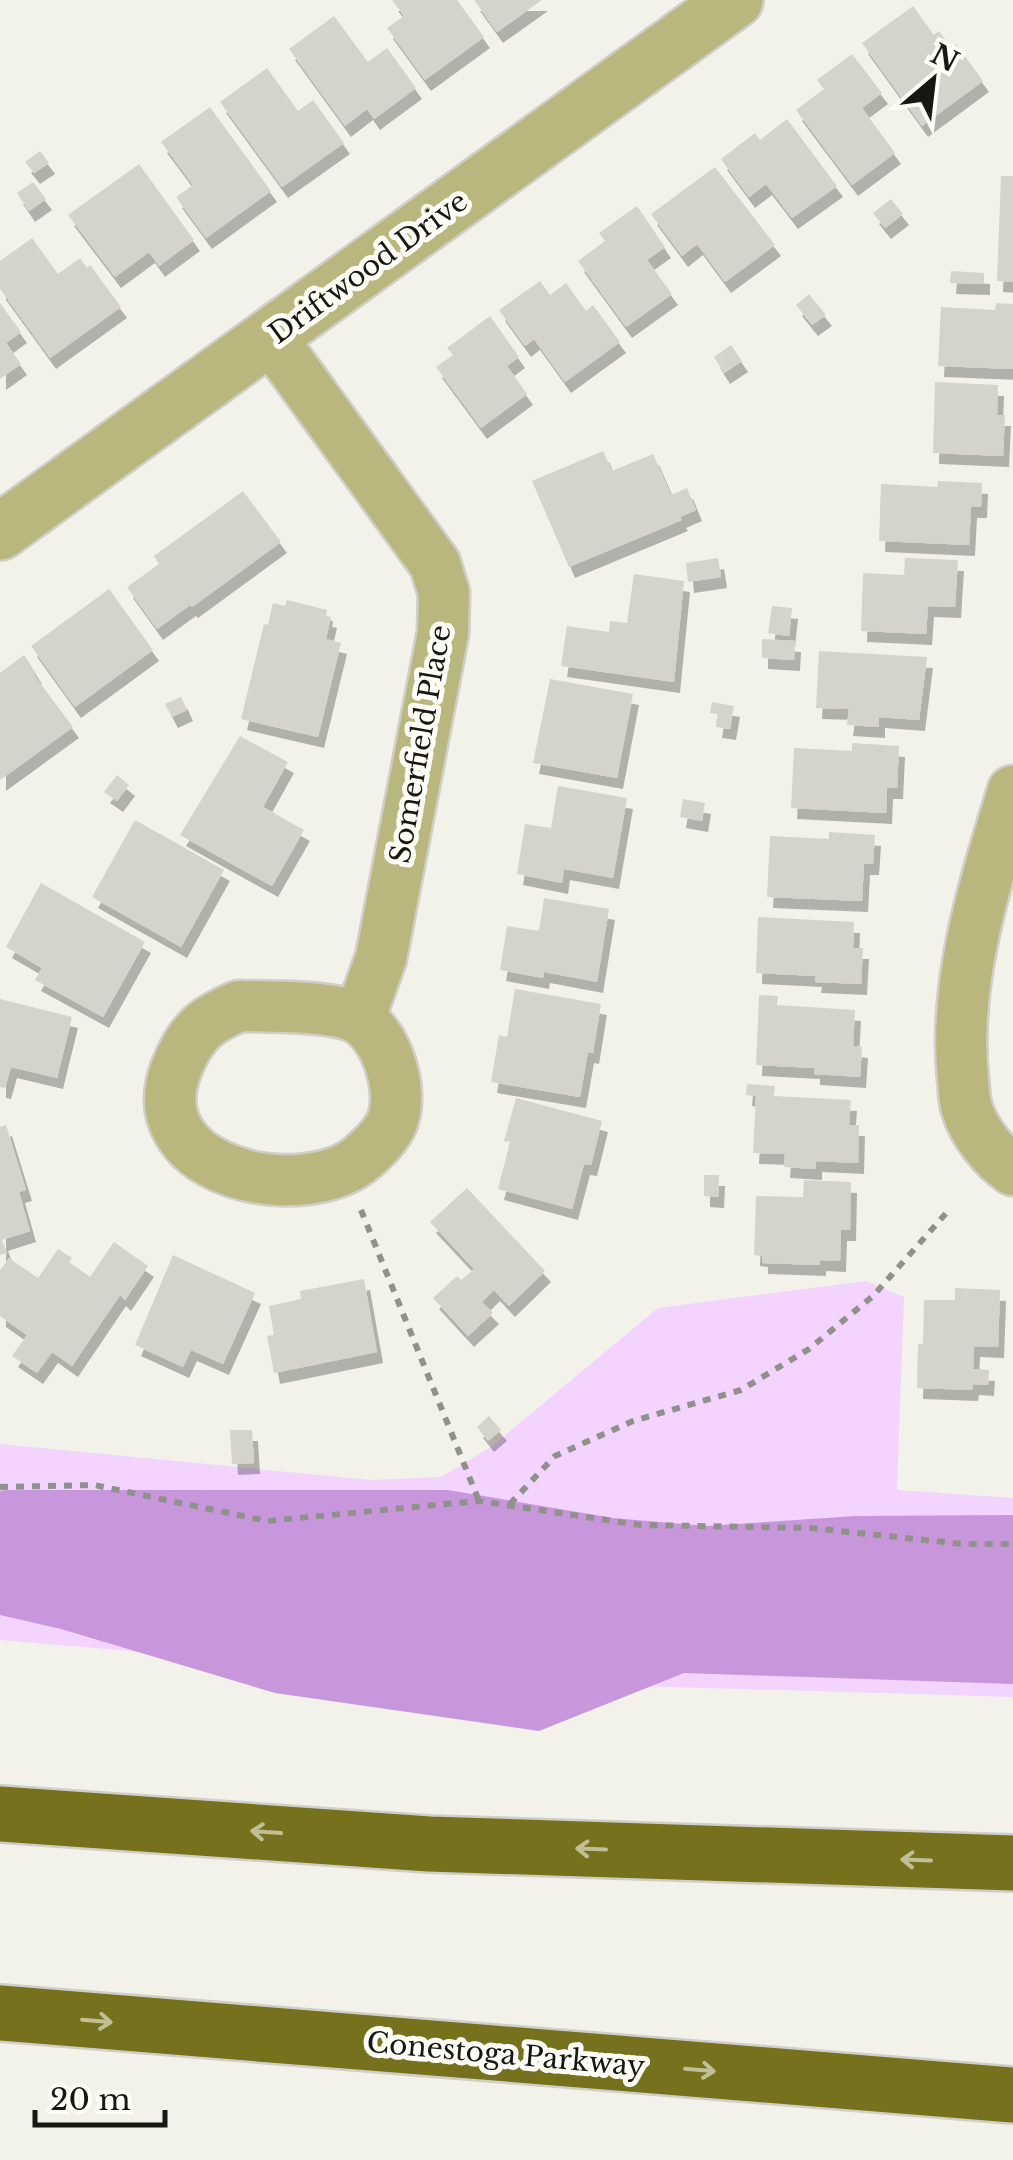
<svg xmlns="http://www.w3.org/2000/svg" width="1013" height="2160" font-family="'Libre Baskerville',serif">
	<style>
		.green { fill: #f2d4ff }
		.forest { fill: #c796db }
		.building { fill: #d4d4cd; filter: url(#shadow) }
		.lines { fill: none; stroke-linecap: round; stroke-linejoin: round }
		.minor-casing { stroke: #cfcfc8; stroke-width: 55 }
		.tertiary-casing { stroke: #cfcfc8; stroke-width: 60 }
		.motorway-casing { stroke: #cfcfc8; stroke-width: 60 }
		.path { stroke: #91918c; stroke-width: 6; stroke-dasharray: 8 8; stroke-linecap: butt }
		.minor { stroke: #b9b77e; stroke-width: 50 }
		.tertiary { stroke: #b9b77e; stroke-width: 55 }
		.motorway { stroke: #75711d; stroke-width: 55 }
		.oneway { stroke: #c1bf95 }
		.labels { text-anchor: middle; stroke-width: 10; stroke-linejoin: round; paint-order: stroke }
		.street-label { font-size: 28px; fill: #171714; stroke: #fffff7 }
	</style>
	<defs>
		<filter id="shadow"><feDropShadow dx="6" dy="11" stdDeviation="0" flood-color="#0004"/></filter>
	</defs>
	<rect width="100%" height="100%" fill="#f2f2ea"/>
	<polygon class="green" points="866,1281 904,1297 897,1490 1013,1498 1013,1697 503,1682 0,1640 0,1444 371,1480 441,1477 491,1447 658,1308"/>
	<polygon class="forest" points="5,1490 448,1490 613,1518 706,1526 856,1516 1013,1515 1013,1684 684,1673 539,1731 275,1693 61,1629 0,1615 0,1491"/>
	<g class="building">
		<polygon points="392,0 457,0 484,37 425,80 387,28 404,16"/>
		<polygon points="474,0 542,0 497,32"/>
		<polygon points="913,6 934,35 939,31 951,48 956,44 983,81 922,126 862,43"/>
		<polygon points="334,16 368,62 387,48 416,88 374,119 367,109 345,126 289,49"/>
		<polygon points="852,54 882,93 862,108 895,153 852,185 796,110 824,89 817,80"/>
		<polygon points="267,68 298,111 313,100 344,143 282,187 220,102"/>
		<polygon points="210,107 271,191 206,238 176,197 193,185 161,142"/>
		<polygon points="787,119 837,186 792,218 766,184 749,197 721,159 755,133 760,140"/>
		<polygon points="40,151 49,163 34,173 25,162"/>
		<polygon points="139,164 194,240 159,266 149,252 115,277 68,215"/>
		<polygon points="715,167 775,245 725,282 697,244 682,256 651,214"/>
		<polygon points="1001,176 1013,176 1013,282 997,281"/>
		<polygon points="33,182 46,199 29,211 17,193"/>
		<polygon points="891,199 903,214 885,228 873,213"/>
		<polygon points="637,206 665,247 647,260 672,294 626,327 578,261 605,241 599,233"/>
		<polygon points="32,238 58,274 80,258 87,268 90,265 121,307 50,358 0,289 0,261"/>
		<polygon points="951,271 984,273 984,284 950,283"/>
		<polygon points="540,281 550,295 566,283 586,311 593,305 620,342 565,382 534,339 525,346 499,310"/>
		<polygon points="809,294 826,315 812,325 796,305"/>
		<polygon points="0,303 21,332 6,343 21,364 0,379"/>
		<polygon points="996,303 1013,304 1013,369 938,366 941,307 995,310"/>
		<polygon points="490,316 519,357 507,366 527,394 481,428 436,367 453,355 447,348"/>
		<polygon points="731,345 742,361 724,373 714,357"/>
		<polygon points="935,382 998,385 997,415 1005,415 1003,456 933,453"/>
		<polygon points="603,451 612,471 653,454 671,495 687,488 696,510 680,517 682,520 569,567 532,481"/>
		<polygon points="938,481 982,483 981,507 971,507 969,545 879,541 881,484 937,487"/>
		<polygon points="243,491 281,542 192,607 190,605 157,629 127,587 159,564 154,556"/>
		<polygon points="718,558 721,577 688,582 686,563"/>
		<polygon points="905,558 958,560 955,607 928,606 926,634 861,631 863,573 904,575"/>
		<polygon points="634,574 684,581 674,682 561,666 567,626 609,632 610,621 627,623"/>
		<polygon points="109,589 153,650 75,707 31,646"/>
		<polygon points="287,600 327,610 326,616 331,617 326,639 341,643 318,737 241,719 264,624 268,625 273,603 285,606"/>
		<polygon points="772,606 792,608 789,636 768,633"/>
		<polygon points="762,639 795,641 794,660 762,658"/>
		<polygon points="819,651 927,657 919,720 879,717 879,727 847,725 849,709 816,708"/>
		<polygon points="24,655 36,673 34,675 73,727 0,780 0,673"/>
		<polygon points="550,679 633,694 617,778 533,763"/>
		<polygon points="181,697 187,710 172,717 165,704"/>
		<polygon points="712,702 734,706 730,729 716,727 718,714 710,713"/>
		<polygon points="240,736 288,762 263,807 304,830 272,886 180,835"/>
		<polygon points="852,743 899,746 897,788 887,788 886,813 791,808 794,748 852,751"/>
		<polygon points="117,775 129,785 117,801 104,792"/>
		<polygon points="558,786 627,798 613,878 564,869 562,883 517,874 525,824 551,828"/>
		<polygon points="683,799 705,803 702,821 680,817"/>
		<polygon points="135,820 224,870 181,947 92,897"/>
		<polygon points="829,832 875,835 873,864 864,864 862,901 767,897 770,836 829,839"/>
		<polygon points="41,883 145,942 103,1017 35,980 42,968 6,947"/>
		<polygon points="544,898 609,909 597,982 544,972 543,978 500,970 507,926 539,931"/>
		<polygon points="758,917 854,922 853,948 863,948 861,984 815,982 816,976 756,973"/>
		<polygon points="515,989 601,1004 593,1053 588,1052 580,1097 491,1082 499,1035 507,1037"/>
		<polygon points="759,995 778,996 777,1005 855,1010 853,1046 862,1047 860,1077 814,1074 814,1068 756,1065"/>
		<polygon points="0,999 72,1017 57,1078 11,1067 5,1088 0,1087"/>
		<polygon points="747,1084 775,1086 774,1096 851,1100 849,1125 859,1125 858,1163 816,1161 816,1169 784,1167 785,1154 753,1153 756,1096 746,1095"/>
		<polygon points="516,1098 602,1121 591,1165 584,1164 572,1209 498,1189 510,1142 504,1141"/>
		<polygon points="6,1125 26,1190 19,1192 30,1231 2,1240 7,1253 0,1255 0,1127"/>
		<polygon points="704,1175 719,1175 718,1197 704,1196"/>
		<polygon points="804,1180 851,1182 850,1230 841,1230 840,1261 820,1260 820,1265 762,1263 762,1256 754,1255 756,1196 803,1197"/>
		<polygon points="467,1188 545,1271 509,1306 494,1290 482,1302 493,1313 468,1336 433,1298 457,1276 461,1280 474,1269 430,1222"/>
		<polygon points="114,1242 148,1266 125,1300 120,1295 72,1366 52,1352 37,1373 12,1356 27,1335 0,1316 0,1270 9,1258 38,1278 58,1249 72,1258 69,1262 90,1277"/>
		<polygon points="173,1255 255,1293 223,1364 191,1350 183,1367 135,1345"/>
		<polygon points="364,1279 377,1352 274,1373 267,1336 274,1335 269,1306 301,1299 300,1291"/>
		<polygon points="955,1288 1000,1290 998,1347 974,1346 973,1369 989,1370 988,1385 973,1384 972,1390 917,1388 918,1344 923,1344 924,1300 955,1300"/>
		<polygon points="489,1416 501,1430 488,1441 477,1427"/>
		<polygon points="230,1430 252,1430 254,1463 232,1464"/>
	</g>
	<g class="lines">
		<g class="minor-casing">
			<g id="minor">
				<polyline points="271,338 435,564 444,593 443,633 381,958 359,1019"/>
				<path d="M1013,791C985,883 953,982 963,1079C964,1088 964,1100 967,1109C974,1132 994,1157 1013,1170"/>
				<path d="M239,1006C268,1007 335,1005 359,1019C388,1037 404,1091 392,1122C387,1135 373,1148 363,1157C303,1209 127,1172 180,1060C194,1029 208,1019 239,1006Z"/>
			</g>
		</g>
		<g class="tertiary-casing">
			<polyline id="tertiary" points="0,532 735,0"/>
		</g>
		<g class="motorway-casing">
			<g id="motorway">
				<polyline points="0,1814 429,1844 1013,1863"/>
				<polyline points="0,2013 1013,2095"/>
			</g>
		</g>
		<g class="path">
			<polyline points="361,1210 479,1501"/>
			<polyline points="0,1487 94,1485 267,1521 479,1501 640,1525 811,1528 963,1544 1013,1544"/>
			<polyline points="510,1504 555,1456 633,1421 741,1390 809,1349 873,1296 948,1211"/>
		</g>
		<use href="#minor" class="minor"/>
		<use href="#tertiary" class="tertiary"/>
		<use href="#motorway" class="motorway"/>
	</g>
	<defs><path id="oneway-shaft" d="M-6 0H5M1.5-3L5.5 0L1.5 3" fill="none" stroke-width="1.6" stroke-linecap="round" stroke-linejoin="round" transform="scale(2.5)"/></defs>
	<g class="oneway">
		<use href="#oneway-shaft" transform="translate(266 1832) rotate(-176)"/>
		<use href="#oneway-shaft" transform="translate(591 1849) rotate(-178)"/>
		<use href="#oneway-shaft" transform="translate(916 1860) rotate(-178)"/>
		<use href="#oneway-shaft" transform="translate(97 2021) rotate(5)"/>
		<use href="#oneway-shaft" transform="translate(700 2070) rotate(5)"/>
	</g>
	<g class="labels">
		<g class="street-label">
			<text transform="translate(368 267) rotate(-36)" y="10">Driftwood Drive</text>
			<text transform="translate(420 744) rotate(-80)" y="10">Somerfield Place</text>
			<text transform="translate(506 2054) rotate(5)" y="10">Conestoga Parkway</text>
		</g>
	</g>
	<g transform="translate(933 80) rotate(28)" stroke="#fffff7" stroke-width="8" paint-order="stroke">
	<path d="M0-8L18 38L0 25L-18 38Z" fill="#171714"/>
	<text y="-15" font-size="28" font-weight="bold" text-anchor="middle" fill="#171714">N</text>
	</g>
	<path d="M35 2110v15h130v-15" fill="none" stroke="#171714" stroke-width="5"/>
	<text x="50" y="2110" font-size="30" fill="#171714" stroke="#fffff7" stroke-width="8" paint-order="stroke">20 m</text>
</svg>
